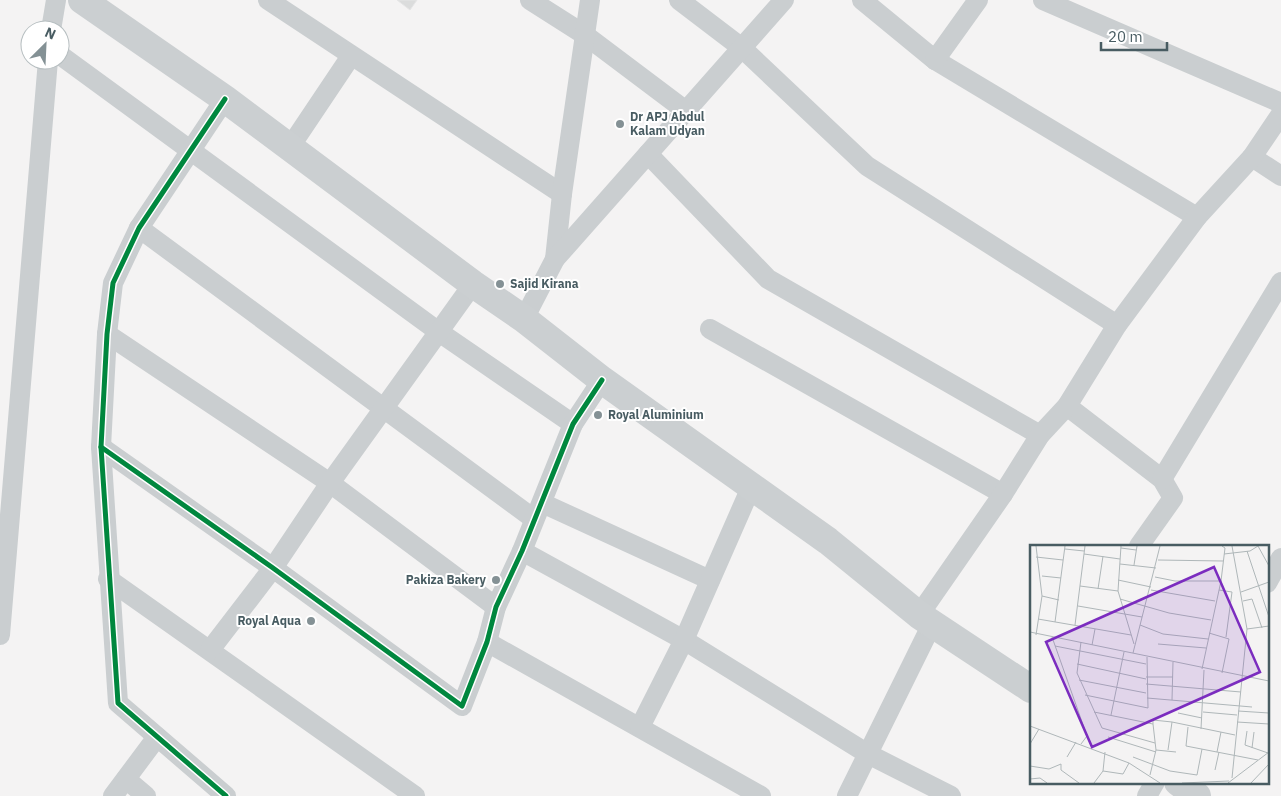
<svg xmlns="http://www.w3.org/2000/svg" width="1281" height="796" font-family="'IBM Plex Sans',sans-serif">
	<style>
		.building { fill: #dbdcdc; stroke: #e5e5e6 }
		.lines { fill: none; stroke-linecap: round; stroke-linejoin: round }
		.street { stroke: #caced0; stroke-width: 20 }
		.secondary { stroke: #cbcfd1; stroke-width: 28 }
		.cycleway-casing { stroke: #fff; stroke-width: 8 }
		.cycleway { stroke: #00873e; stroke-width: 5 }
		.poi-dot { fill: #849195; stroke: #fff; stroke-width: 2 }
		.labels { text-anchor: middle; stroke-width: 4; stroke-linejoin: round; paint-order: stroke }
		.poi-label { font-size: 12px; font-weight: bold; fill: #485c62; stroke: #fff; text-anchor: start }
		.inset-road { fill: none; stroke: #afb7b9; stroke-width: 1 }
		.view { fill: #7b2cbf; fill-opacity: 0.15; stroke: #7b2cbf; stroke-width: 2.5 }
		.inset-edge { fill: none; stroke: #485c62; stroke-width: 2.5 }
	</style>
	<rect width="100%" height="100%" fill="#f4f3f3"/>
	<polygon class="building" points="397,0 417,0 410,10"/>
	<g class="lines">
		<g class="street">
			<polyline points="268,0 562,194"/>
			<polyline points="530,0 585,35 686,111"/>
			<polyline points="679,0 742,48 867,166 1117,325"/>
			<polyline points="862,0 935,60 1197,217"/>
			<polyline points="1043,0 1281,103"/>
			<polyline points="51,30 56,0"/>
			<polyline points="60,55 439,332 573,424"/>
			<polyline points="935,60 978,0"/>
			<polyline points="225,99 139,228 113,283 107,334 101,447 118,703 226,796"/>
			<polyline points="290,147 351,56"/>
			<polyline points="648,154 768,279 1040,435"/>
			<polyline points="1252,157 1281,176"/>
			<polyline points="139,228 534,519"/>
			<polyline points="555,259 562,194 590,0"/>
			<polyline points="524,319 555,259 784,0"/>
			<polyline points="710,329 1003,494"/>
			<polyline points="107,334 330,483 496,607"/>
			<polyline points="1067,406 1162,479 1173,498 1139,546"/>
			<polyline points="101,447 273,568 462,706 487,642 496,607 522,551 573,424 602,380"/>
			<polyline points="1162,479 1281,282"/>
			<polyline points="542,503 710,580"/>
			<polyline points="522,551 684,640 868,754 951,796"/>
			<polyline points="108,579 415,796"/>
			<polyline points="1267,583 1281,558"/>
			<polyline points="919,615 1003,494 1040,435 1067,406 1117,325 1197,217 1252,157 1281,114"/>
			<polyline points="0,635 48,60"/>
			<polyline points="487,642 761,796"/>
			<polyline points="210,650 273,568 330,483 473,284"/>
			<polyline points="640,727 684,640 752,485"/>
			<polyline points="126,779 146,796"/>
			<polyline points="113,796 157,737"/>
			<polyline points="847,796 932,624"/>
			<polyline points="1147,796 1155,782"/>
		</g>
		<g class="secondary">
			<polyline points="82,0 225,99 473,284 524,319 602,380 828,541 919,615 1031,689"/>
			<polyline points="1178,782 1197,796"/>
		</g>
		<g class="cycleway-casing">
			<g id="cycleway">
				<polyline points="225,99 139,228 113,283 107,334 101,447 118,703 226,796"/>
				<polyline points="101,447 273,568 462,706 487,642 496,607 522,551 573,424 602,380"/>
			</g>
		</g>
		<use href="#cycleway" class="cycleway"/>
	</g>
	<g class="poi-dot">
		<circle cx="620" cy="124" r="5"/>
		<circle cx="500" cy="284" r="5"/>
		<circle cx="598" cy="415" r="5"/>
		<circle cx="496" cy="580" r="5"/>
		<circle cx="311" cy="621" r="5"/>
	</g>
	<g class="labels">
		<g class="poi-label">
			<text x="630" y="121">Dr APJ Abdul<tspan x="630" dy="14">Kalam Udyan</tspan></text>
			<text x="510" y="288">Sajid Kirana</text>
			<text x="608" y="419">Royal Aluminium</text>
			<text x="486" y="584" text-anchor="end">Pakiza Bakery</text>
			<text x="301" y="625" text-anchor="end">Royal Aqua</text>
		</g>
	</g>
	<g transform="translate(1030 545)">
		<rect width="239" height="239" fill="#f4f3f3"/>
		<path class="inset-road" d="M6,1L12,51L6,90M91,1L88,46L104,99M228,1L239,21M91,3L106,5M35,4L54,6M217,6L239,72M54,9L90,14M194,9L220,6L228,1M6,12L33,15M128,15L193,16M90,19L126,23M104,20L107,1M12,31L31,33M125,32L145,36H191M88,35L121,42M50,41L88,46M68,44L73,11M121,45L185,56M189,45L202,47L196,92M211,47L239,37M12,51L29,55M90,54L139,68L181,75M213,56L222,54L232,83M48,61L112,72M8,74L101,90M25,77L35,1M45,80L55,1M110,80L133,89L178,94M217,84L239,81M0,87L239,136M179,88L199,94L192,128M22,92L57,191L51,199M51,97L47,128L72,183L125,198M128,99L176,103M62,100L65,84M25,101L116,119M103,108L130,1M47,119L116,134M172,124L191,36L195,3L192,1M116,132H143M49,135L116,148M116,139L211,147M55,150L118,163L117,112M117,153L222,162M142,155L143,117M208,166L239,168M64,167L123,179V175L142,177L205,190M173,167L207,170M148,168L172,173M81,170L94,107M207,177L239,179M0,181L99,218L130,238M158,182L156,201L228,215M171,184L174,125M217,186L215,200L238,208M78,192L126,207M0,199L9,184M222,203L224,187M126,205L146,207M138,205L142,177M187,207L191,187M37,212L46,197M103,212L140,226L167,230L172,204M0,221L19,224L31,219V225L49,238M185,225L189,207M73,226L75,207M120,230L126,205L123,179M202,233L217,84L202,1M0,234L10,233L17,238M64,238L73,226L93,229L99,218M152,238L199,236M198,238L239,207M221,238L239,219"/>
		<path class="view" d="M184,22L230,127L62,202L16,97Z"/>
		<rect width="239" height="239" class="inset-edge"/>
	</g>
	<g transform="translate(45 45) rotate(24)"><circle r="24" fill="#ffffff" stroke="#b6bec0"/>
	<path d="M0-4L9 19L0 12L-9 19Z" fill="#849195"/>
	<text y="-8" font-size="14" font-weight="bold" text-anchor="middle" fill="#485c62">N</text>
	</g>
	<path d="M1101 42v8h66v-8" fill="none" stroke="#485c62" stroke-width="2.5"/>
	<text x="1108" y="42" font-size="15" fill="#485c62" stroke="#ffffff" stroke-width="4" paint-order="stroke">20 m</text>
</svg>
